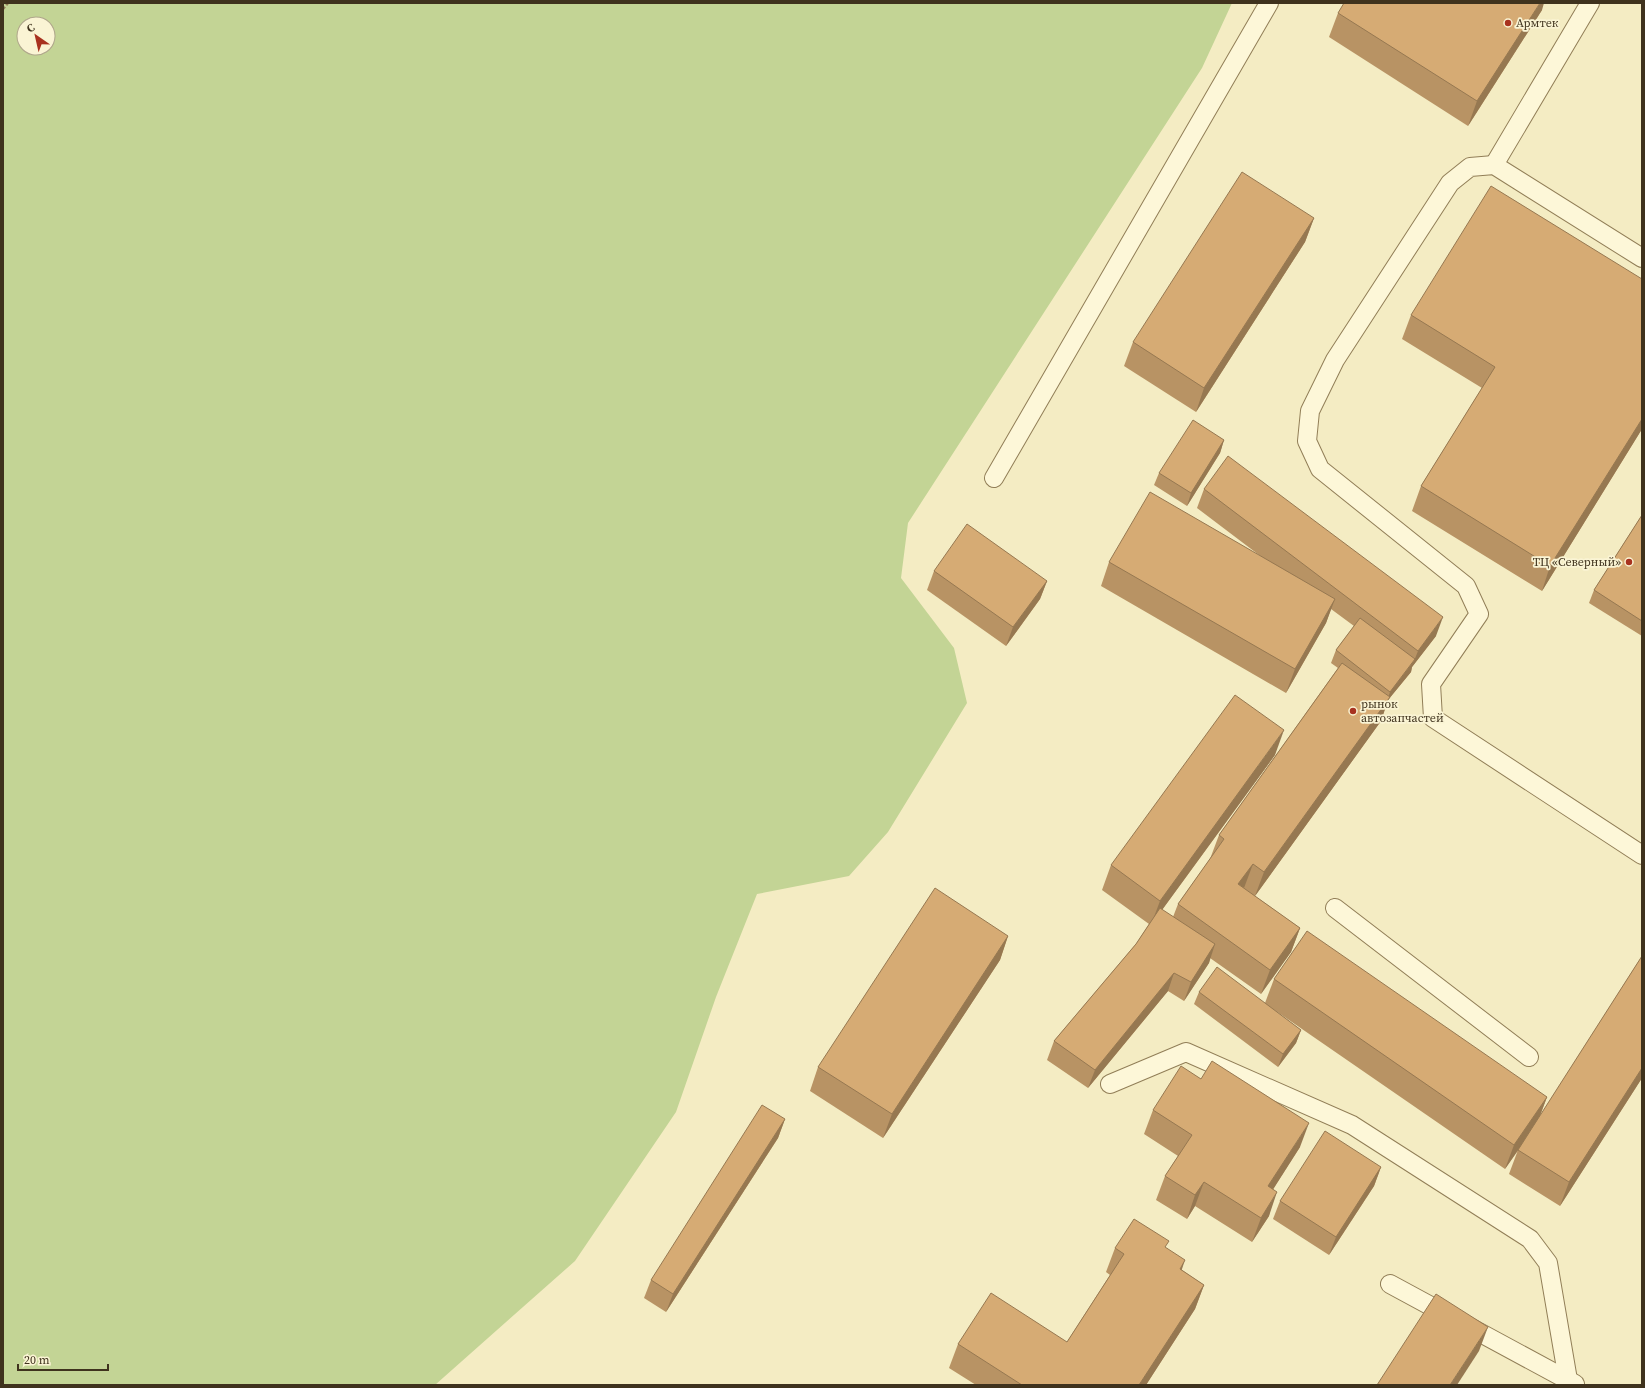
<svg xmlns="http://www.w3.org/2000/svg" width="1645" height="1388" font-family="'Source Serif 4',serif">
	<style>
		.green { fill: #c3d495; fill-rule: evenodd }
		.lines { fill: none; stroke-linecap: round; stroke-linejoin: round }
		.service-casing { stroke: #917e57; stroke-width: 20 }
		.path { stroke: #917e57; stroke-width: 2.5; stroke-dasharray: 3 2; stroke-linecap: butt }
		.service { stroke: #fdf7d8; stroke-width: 18 }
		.wall { fill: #b89364 }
		.shaded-wall { fill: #967851 }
		.building { fill: #d6ab74; stroke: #967851 }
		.poi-dot { fill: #a8321f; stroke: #faf4d4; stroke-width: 1.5 }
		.labels { text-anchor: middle; stroke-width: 3.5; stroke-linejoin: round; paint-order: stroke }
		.poi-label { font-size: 12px; fill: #3f321d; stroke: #faf4d4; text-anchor: start }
	</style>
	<rect width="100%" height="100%" fill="#f4ecc3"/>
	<path class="green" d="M3,3H1232L1202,68L908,523L901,578L954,648L967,703L888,832L849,876L757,894L716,997L676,1112L575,1261L435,1385H3ZM24,24H48V48H24Z"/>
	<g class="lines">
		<g class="service-casing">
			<g id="service">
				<polyline points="1494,165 1590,3"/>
				<polyline points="1642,258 1494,165 1470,167 1450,183 1335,360 1310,411 1307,441 1320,469 1466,586 1479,614 1431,684 1433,718 1642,855"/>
				<polyline points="994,478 1269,3"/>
				<polyline points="1335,908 1529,1057"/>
				<polyline points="1110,1084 1186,1052 1352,1125 1530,1239 1548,1263 1568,1380"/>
				<polyline points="1390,1284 1575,1384"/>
			</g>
		</g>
		<polyline class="path" points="3,9 8,3"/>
		<use href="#service" class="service"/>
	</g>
	<g class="wall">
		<polygon points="1542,10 1468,126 1329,37 1338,13"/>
		<polygon points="1314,218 1305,242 1196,412 1124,366 1133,342"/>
		<polygon points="1642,279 1642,429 1542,591 1412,511 1421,486 1482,388 1402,339 1411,315"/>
		<polygon points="1224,440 1220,453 1187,506 1154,485 1159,473"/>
		<polygon points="1204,489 1436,636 1412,667 1411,672 1388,700 1381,721 1255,896 1300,928 1291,952 1261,994 1210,958 1209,963 1184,1001 1168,991 1088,1088 1047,1060 1054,1041 1136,944 1149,924 1102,890 1111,865 1275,755 1162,910 1173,917 1178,904 1210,859 1219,835 1338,668 1331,663 1336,650 1354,626 1331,609 1326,623 1286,693 1101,586 1109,562 1263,558 1197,508"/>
		<polygon points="1642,515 1642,636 1589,603 1594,590"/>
		<polygon points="934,571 1047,581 1040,599 1006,646 927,590"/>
		<polygon points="1008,936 1000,960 883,1138 810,1091 818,1067"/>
		<polygon points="1642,956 1642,1078 1560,1206 1509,1174 1518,1150 1524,1142 1505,1169 1273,1009 1301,1030 1296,1043 1278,1067 1194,1004 1199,992 1265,1003 1274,979 1547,1097 1539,1118"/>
		<polygon points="1153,1110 1300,1147 1273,1189 1269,1216 1252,1242 1195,1206 1187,1219 1156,1200 1165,1176 1178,1156 1144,1134"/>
		<polygon points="785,1119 778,1138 666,1312 644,1298 651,1280"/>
		<polygon points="1381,1167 1374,1186 1329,1255 1273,1219 1280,1201"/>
		<polygon points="1115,1248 1167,1248 1182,1270 1204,1285 1195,1309 1146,1385 976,1385 949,1368 958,1344 1067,1342 1110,1275 1106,1272"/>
	</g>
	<g class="shaded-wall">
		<polygon points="1540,3 1544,3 1542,10 1468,126 1477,101"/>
		<polygon points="1314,218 1305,242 1196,412 1204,388"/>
		<polygon points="1642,419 1642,429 1542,591 1550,566"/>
		<polygon points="1224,440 1220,453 1187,506 1191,493"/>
		<polygon points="1047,581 1040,599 1006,646 1013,627"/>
		<polygon points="1335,599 1326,623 1286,693 1295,669"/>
		<polygon points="1443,617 1436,636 1412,667 1411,672 1388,700 1381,721 1255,896 1264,872 1387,701 1390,692 1414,661 1418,651"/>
		<polygon points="1284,730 1275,755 1151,925 1160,901"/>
		<polygon points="1253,864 1244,888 1238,884"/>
		<polygon points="1300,928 1291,952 1261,994 1270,970"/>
		<polygon points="1008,936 1000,960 883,1138 892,1114"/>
		<polygon points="1215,944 1209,963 1184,1001 1191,982"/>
		<polygon points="1174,973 1168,991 1088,1088 1095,1070"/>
		<polygon points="1301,1030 1296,1043 1278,1067 1283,1054"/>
		<polygon points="1642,1068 1642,1078 1560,1206 1569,1182"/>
		<polygon points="1547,1097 1538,1121 1505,1169 1514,1145"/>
		<polygon points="785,1119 778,1138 666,1312 673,1294"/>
		<polygon points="1309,1123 1300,1147 1260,1210 1268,1186"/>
		<polygon points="1381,1167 1374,1186 1329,1255 1336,1237"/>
		<polygon points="1204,1182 1195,1206 1187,1219 1195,1195"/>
		<polygon points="1277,1192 1269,1216 1252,1242 1261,1218"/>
		<polygon points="1185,1260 1177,1284 1180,1269"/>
		<polygon points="1204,1285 1195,1309 1146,1385 1139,1385"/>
		<polygon points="1488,1327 1479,1351 1457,1385 1450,1385"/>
	</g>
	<g class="building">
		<polygon points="1344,3 1540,3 1477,101 1338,13"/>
		<polygon points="1242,172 1314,218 1204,388 1133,342"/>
		<polygon points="1491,186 1642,279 1642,419 1550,566 1421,486 1495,367 1411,315"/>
		<polygon points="1193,420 1224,440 1191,493 1159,473"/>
		<polygon points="1228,456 1443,617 1418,651 1204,489"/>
		<polygon points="1150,492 1335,599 1295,669 1109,562"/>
		<polygon points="1642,515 1642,621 1594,590"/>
		<polygon points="967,524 1047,581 1013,627 934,571"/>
		<polygon points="1360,618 1415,659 1390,692 1336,650"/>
		<polygon points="1342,663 1390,697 1264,872 1253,864 1238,884 1300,928 1270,970 1178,904 1224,839 1219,835"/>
		<polygon points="1235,695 1284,730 1160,901 1111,865"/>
		<polygon points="935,888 1008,936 892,1114 818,1067"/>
		<polygon points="1160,908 1215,944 1191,982 1174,973 1095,1070 1054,1041 1136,944"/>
		<polygon points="1307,931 1547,1097 1514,1145 1274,979"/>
		<polygon points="1642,956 1642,1068 1569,1182 1518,1150"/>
		<polygon points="1217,967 1301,1030 1283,1054 1199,992"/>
		<polygon points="1212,1061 1309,1123 1268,1186 1277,1192 1261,1218 1204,1182 1195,1195 1165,1176 1192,1135 1153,1110 1181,1066 1201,1079"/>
		<polygon points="762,1105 785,1119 673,1294 651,1280"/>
		<polygon points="1325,1131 1381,1167 1336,1237 1280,1201"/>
		<polygon points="1134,1219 1169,1241 1165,1247 1185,1260 1180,1269 1204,1285 1139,1385 1022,1385 958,1344 991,1293 1067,1342 1124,1254 1115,1248"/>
		<polygon points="1436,1294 1488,1327 1450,1385 1377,1385"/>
	</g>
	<g class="poi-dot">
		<circle cx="1508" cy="23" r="4"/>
		<circle cx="1629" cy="562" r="4"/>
		<circle cx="1353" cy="711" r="4"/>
	</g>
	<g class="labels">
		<g class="poi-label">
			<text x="1516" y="27">Армтек</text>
			<text x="1621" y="566" text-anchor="end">ТЦ «Северный»</text>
			<text x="1361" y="708">рынок<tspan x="1361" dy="14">автозапчастей</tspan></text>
		</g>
	</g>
	<rect width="1645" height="1388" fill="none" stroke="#3f321d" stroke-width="8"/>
	<g transform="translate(36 36) rotate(326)"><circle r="19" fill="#faf4d4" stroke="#afa68b"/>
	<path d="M0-3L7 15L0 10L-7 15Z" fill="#a8321f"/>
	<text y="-6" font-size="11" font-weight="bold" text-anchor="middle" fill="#3f321d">С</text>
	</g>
	<path d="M18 1364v6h90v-6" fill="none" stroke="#3f321d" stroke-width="2"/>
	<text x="24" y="1364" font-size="12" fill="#3f321d" stroke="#faf4d4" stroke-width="3" paint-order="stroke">20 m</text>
</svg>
